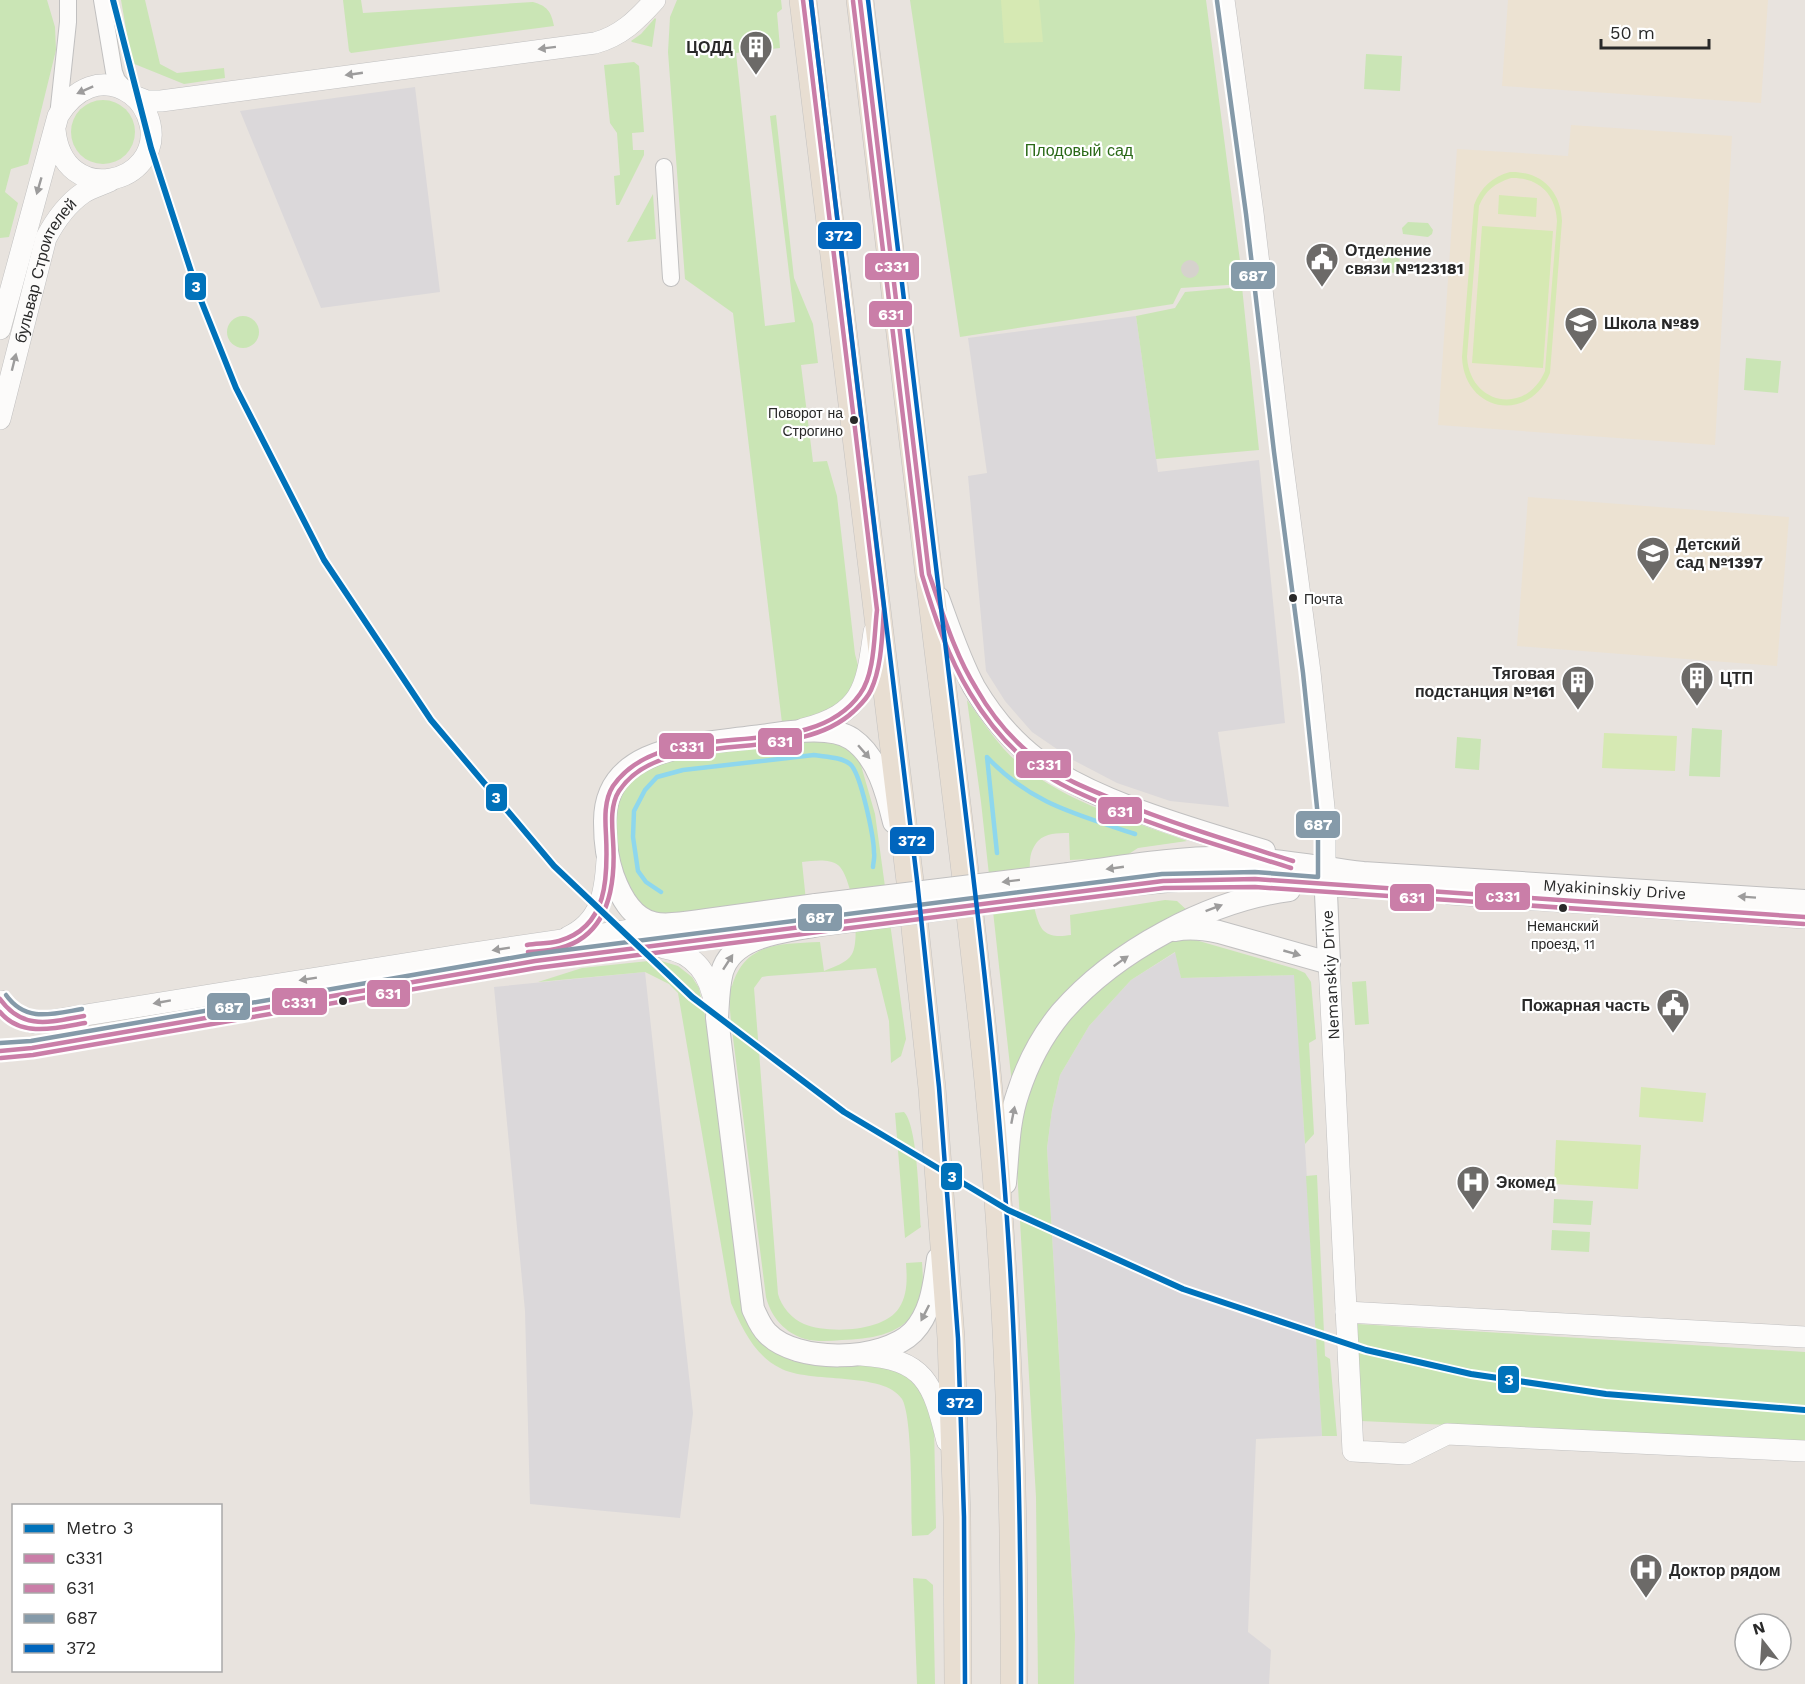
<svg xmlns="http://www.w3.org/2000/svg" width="1805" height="1684" font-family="'Work Sans',sans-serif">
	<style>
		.industrial { fill: #dbd8da }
		.education { fill: #ece2d2 }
		.green { fill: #cae5b5 }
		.pitch { fill: #d6e9b3; fill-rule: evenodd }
		.plaza { fill: #d6d2cd }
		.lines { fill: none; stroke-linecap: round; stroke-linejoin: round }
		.stream { stroke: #8ed7ed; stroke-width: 4.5 }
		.minor-casing { stroke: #c1c0c0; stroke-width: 18 }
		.tertiary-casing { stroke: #c1c0c0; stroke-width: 22 }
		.secondary-casing { stroke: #c1c0c0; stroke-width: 24 }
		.trunk-casing { stroke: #c4c2c0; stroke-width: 28 }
		.minor { stroke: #fcfbfa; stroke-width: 16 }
		.tertiary { stroke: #fcfbfa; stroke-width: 21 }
		.secondary { stroke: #fcfbfa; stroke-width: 22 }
		.trunk { stroke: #e8ded2; stroke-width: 27 }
		.secondary-bridge-casing { stroke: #c1c0c0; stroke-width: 24; stroke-linecap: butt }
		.secondary-bridge { stroke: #fcfbfa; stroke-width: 22 }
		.bus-1-casing { stroke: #fff; stroke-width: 9 }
		.bus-2-casing { stroke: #fff; stroke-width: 9 }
		.bus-3-casing { stroke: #fff; stroke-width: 9 }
		.bus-4-casing { stroke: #fff; stroke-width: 9 }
		.bus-1 { stroke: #ca7ea8; stroke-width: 4.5 }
		.bus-2 { stroke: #ca7ea8; stroke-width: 4.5 }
		.bus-3 { stroke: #859aa9; stroke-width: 4.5 }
		.bus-4 { stroke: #0065bd; stroke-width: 4.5 }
		.metro-1-casing { stroke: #fff; stroke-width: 10 }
		.metro-1 { stroke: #0072ba; stroke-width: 6 }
		.oneway { fill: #9d9c9c }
		.bus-dot { fill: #292929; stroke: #fff; stroke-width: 2 }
		.labels { text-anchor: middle; stroke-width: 4.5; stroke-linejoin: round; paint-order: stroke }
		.bus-label { font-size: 14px; fill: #292929; stroke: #fff; text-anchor: end }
		.poi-label { font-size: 16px; font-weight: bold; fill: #292929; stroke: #fff; text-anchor: start }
		.park-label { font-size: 16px; fill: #2a6917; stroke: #fff }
		.street-label { font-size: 16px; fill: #292929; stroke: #fff }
		.line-badge { stroke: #fff; stroke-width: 2 }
		.badge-label { font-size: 16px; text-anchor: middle; font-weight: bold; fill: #fff }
	</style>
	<rect width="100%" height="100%" fill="#e8e3de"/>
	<g class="industrial">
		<polygon points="415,87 440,292 321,308 240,111"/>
		<polygon points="1136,316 1158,472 1259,460 1285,723 1218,732 1229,807 1170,801 1117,783 1073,760 1032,732 1005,701 986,671 968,476 987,473 968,338"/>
		<polygon points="1176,952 1181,978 1295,975 1322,1436 1256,1439 1248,1632 1271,1650 1269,1684 1074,1684 1075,1634 1047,1148 1052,1110 1060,1075 1089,1026 1131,980"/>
		<polygon points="645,972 693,1413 680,1518 530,1504 525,1311 494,987"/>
	</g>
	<g class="education">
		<polygon points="1508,0 1768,0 1761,103 1502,86"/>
		<polygon points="1571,125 1732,136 1715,445 1438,425 1457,149 1568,156"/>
		<polygon points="1528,497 1789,517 1777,666 1517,646"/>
	</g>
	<g class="green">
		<polygon points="0,0 47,0 55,27 56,50 28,164 11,169 5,192 18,203 9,237 0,238"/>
		<polygon points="121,0 145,0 160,64 177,73 224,68 225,78 184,84 132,63"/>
		<path d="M343,0H361L363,13L533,2C547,6 551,11 554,26L351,53L349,51Z"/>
		<polygon points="677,0 781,0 782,9 777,13 780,48 736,53 765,326 795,322 770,116 776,115 794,278 813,324 818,363 801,365 813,462 827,461 837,496 855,654 860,673 841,704 807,719 782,723 733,313 685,279 668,52 670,17"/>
		<polygon points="910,0 1206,0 1243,284 1181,288 1173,304 960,337"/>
		<polygon points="655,18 656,19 652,47 632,42 631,41 641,34"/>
		<polygon points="1366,54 1402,56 1400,91 1364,89"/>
		<polygon points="634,62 639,66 644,132 632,133 633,150 644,150 644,155 619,205 616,205 614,176 620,175 617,133 610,123 604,65"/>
		<circle cx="103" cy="132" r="32"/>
		<polygon points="653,194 656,239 627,242"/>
		<polygon points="1408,222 1428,223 1433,230 1432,234 1428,237 1403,234 1402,228"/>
		<polygon points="1384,246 1400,247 1399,273 1382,272"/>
		<polygon points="1242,287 1259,450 1156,459 1136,316 1175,308 1185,292"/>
		<circle cx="243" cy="332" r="16"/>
		<polygon points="1746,358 1781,361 1778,393 1744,390"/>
		<path d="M967,700C982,720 1000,749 1020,764C1068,803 1129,820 1187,841L1138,848L1124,857L1070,860L1069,833C1057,833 1046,833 1038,841C1035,844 1032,850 1031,854C1027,868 1033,921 1044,931C1052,938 1062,936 1071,935L1070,915L1165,900L1177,901L1189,912L1112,956L1012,1084L981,802Z"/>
		<polygon points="1692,728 1722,730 1720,777 1689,776"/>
		<polygon points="1457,737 1481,739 1479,770 1455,768"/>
		<path d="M810,740H831L858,755L875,814L906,1039L901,1056L891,1063L889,1021L876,968L768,976L762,977L754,988L778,1294C781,1306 792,1319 804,1324C828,1334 884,1332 899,1308C908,1294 907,1278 906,1263L922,1262C923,1279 925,1296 916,1311C899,1336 869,1339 842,1340C830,1341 817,1342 805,1339C785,1333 771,1317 766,1297L731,1022L728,987L732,986C745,942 780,944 820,942L824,971C833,967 847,963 852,954C861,939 852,876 838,865C828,858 813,861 802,862L806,901L678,918L641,910L622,878L617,849L615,822L618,804L625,785L635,773L666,758Z"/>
		<polygon points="1185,937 1296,969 1305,973 1311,982 1316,1039 1309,1043 1314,1134 1305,1144 1294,975 1181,978 1175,952 1131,980 1089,1026 1060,1075 1052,1110 1047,1148 1075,1634 1074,1684 1038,1684 1036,1497 1017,1169 1020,1127 1027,1087 1044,1049 1088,996 1165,942"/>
		<path d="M658,960L678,966L692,977L699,988L710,1038L739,1272L776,1352L793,1361L820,1366L879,1363L918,1382L934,1424L936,1528L928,1535L912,1536C911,1510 913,1418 902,1399C884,1371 809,1384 780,1368C754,1355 742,1328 731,1303L678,993L669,984L645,972L538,982L582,968Z"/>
		<polygon points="1366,981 1369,1024 1355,1025 1352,982"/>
		<path d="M904,1112C918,1126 919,1204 921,1227L905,1238L895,1113Z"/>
		<polygon points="1317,1175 1325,1356 1330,1359 1337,1436 1322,1436 1306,1176"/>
		<polygon points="1554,1199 1593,1201 1591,1225 1553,1223"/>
		<polygon points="1552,1230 1590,1232 1589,1252 1551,1250"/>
		<polygon points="1357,1324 1805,1352 1805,1441 1361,1421"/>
		<polygon points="913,1578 926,1579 933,1585 935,1684 917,1684"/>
	</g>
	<g class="pitch">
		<polygon points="1001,0 1039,0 1043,42 1004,43"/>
		<path d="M1510,172C1541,171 1561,191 1562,221L1550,373C1529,424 1464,412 1462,357L1474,205C1481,187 1492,177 1510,172ZM1511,178C1538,177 1556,194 1557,221L1545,371C1526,416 1470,405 1467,357L1479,206C1485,191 1495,183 1511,178Z"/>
		<polygon points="1499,195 1537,198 1536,217 1498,214"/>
		<polygon points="1482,226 1553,231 1543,368 1472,363"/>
		<polygon points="1604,733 1677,736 1675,771 1602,768"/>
		<polygon points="1641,1087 1706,1093 1703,1122 1639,1117"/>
		<polygon points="1556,1140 1641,1145 1638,1189 1554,1184"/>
	</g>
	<circle class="plaza" cx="1190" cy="269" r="9"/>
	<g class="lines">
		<g class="stream">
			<path d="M997,853L987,757C1031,804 1076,814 1135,834"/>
			<path d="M661,892L646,882L638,871L633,837L634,811L645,790L657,777L683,770L814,755C826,757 841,757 850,764C861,773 874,838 874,853C875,858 873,863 873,867"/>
		</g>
		<g class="minor-casing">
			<g id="minor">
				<polyline points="102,0 114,72 117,80 126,90"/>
				<polyline points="58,116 68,22 68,0"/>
				<polyline points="664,167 671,278"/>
			</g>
		</g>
		<g class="tertiary-casing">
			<g id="tertiary">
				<polyline points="1224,0 1253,213 1281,451 1310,672 1325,817 1325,869"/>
				<path d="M134,96L147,101H161L595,43C621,36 637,20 655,0"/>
				<path d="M0,329L58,116C74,89 102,74 131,94C141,101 147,112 150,124C163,184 63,209 55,130"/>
				<path id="s1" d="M0,419L46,238C55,221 67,204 83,193C91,188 101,185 110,181"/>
				<path d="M803,729C864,713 866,688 874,632"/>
				<path d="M568,937C601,922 605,893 607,860"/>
				<path d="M664,948C696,953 711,976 715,1007"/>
				<polyline points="1329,963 1353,1451 1407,1454 1447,1434 1805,1451"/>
				<path d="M1,1001C10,1014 20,1020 36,1023L460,955L665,925"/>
				<polyline points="0,1051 32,1048 535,961 767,932"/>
				<polyline points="1346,1312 1805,1337"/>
				<path d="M861,1355C925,1359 933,1383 947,1441"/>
			</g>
		</g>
		<g class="secondary-casing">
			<g id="secondary">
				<path d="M938,598C949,628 959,659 974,687C990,714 1011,740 1036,759C1095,803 1193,829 1264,851"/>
				<path id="s2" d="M1069,874C1125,866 1183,856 1240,858C1281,860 1322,868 1363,873L1805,901"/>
				<path d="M1072,892C1118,886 1163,880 1209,878C1259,877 1308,883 1357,887"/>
				<polyline points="1450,893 1805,917"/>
				<path d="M816,905C779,910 743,915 707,920C692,922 667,927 653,923C631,918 620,895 613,876C607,859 605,842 605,823C604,745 696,745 753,737C780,734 828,723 852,739C878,757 887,793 894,822"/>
				<path d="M818,925C786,932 733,934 722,972C718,987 718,1003 717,1018L753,1309C757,1317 760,1326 767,1333C796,1364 883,1362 913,1332C932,1312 934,1284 938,1259"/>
				<path d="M1175,930C1190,927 1205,929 1219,932L1329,963L1325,870"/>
				<path d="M1005,1183C1008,1154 1008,1121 1018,1093C1027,1065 1042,1036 1061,1013C1115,951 1208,901 1289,890"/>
			</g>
		</g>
		<g class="trunk-casing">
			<g id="trunk">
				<polyline points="803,0 910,881 932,1088 951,1338 957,1517 958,1684"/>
				<path d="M860,0C886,217 912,433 938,650C956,794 974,937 988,1081C1007,1281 1015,1483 1014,1684"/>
			</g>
		</g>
		<use href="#minor" class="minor"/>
		<use href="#tertiary" class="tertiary"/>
		<use href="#secondary" class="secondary"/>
		<use href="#trunk" class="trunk"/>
		<g class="secondary-bridge-casing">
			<g id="secondary-bridge">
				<polyline points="816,905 1069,874"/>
				<polyline points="818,925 1072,892"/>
			</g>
		</g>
		<use href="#secondary-bridge" class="secondary-bridge"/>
		<g class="bus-1-casing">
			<g id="bus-1">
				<path d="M860,0L929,574C943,613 954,653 976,688C993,718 1017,746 1046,766C1067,781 1091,790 1115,800C1173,824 1233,842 1293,861"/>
				<path d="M527,945C537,943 548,944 559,941C608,927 608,877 606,835C605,819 604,800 613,786C666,710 807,769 860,694C875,674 874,634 877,610L803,0"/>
				<path d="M0,999C23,1031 50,1022 84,1016"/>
				<polyline points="0,1051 32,1048 535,961 1163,881 1255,879 1805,917"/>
			</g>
		</g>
		<g class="bus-2-casing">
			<g id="bus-2">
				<path d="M853,1L922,575C934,615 948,657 970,693C988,723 1011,751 1040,771C1062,787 1088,797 1113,808C1171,832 1231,849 1291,868"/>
				<path d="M528,952C539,951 550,951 560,948C610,935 616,884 613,840C612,825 610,805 619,791C663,724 794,768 854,711C861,704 867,699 871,690C882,666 882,635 884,609L811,0"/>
				<path d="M0,1012C21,1038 57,1028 85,1023"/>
				<polyline points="1,1058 33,1055 536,968 1164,888 1255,887 1804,924"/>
			</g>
		</g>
		<g class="bus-3-casing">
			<g id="bus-3">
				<path d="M6,995C26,1023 52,1014 82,1009"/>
				<polyline points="0,1043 31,1041 534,954 1162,874 1255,872 1318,877 1318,817 1303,673 1274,452 1246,214 1217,1"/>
			</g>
		</g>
		<g class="bus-4-casing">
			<g id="bus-4">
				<polyline points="811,0 917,880 939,1087 958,1338 964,1517 965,1684"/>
				<path d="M868,0C894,217 919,434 946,650C969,844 995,1038 1008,1234C1018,1384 1021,1534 1021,1684"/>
			</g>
		</g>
		<use href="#bus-1" class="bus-1"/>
		<use href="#bus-2" class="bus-2"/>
		<use href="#bus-3" class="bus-3"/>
		<use href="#bus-4" class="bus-4"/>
		<g class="metro-1-casing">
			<polyline id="metro-1" points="113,0 151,148 198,293 236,388 324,560 431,720 554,866 692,997 844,1112 1008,1210 1183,1289 1366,1350 1471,1374 1606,1394 1805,1410"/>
		</g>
		<use href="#metro-1" class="metro-1"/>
	</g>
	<defs><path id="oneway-solid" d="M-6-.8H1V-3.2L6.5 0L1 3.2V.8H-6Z" transform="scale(1.5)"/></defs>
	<g class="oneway">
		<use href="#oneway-solid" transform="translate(547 48) rotate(173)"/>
		<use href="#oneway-solid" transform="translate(354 74) rotate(172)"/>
		<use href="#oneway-solid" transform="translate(85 90) rotate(156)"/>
		<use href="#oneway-solid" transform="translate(39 186) rotate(106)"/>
		<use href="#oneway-solid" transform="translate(14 362) rotate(-76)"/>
		<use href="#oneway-solid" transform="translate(864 752) rotate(49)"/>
		<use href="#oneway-solid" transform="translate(1115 868) rotate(172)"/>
		<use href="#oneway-solid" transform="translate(1011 881) rotate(173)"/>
		<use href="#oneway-solid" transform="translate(1747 897) rotate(-176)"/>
		<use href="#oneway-solid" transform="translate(1214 908) rotate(-21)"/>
		<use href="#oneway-solid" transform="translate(501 949) rotate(171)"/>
		<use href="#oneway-solid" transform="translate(1292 953) rotate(16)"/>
		<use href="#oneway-solid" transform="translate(1121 961) rotate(-35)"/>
		<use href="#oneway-solid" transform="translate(728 962) rotate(-57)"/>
		<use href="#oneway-solid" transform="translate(308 979) rotate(171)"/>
		<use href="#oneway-solid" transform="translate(162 1002) rotate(170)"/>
		<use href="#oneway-solid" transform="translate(1013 1115) rotate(-79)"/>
		<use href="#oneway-solid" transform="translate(925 1313) rotate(117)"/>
	</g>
	<defs>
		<g id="building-pin" transform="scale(1.725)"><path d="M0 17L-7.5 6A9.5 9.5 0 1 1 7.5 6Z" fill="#6c6a68" stroke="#fff"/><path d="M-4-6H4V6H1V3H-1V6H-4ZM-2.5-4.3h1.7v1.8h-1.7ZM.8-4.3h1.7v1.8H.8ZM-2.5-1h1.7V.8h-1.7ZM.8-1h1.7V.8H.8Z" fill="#fff"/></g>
		<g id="civic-pin" transform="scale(1.725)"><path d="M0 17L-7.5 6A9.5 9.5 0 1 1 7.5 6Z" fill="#6c6a68" stroke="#fff"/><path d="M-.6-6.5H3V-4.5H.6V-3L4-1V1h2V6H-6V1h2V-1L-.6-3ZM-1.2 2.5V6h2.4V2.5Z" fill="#fff"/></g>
		<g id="school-pin" transform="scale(1.725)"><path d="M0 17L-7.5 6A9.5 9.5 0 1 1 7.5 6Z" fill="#6c6a68" stroke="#fff"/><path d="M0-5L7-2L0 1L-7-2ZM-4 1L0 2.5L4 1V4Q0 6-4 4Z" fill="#fff"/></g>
		<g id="hospital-pin" transform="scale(1.725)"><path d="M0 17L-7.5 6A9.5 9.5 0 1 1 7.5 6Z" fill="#6c6a68" stroke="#fff"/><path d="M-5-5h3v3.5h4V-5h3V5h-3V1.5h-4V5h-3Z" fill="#fff"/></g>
	</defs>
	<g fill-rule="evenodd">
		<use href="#building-pin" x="756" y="47"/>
		<use href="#civic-pin" x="1322" y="259"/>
		<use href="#school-pin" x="1581" y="323"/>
		<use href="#school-pin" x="1653" y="553"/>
		<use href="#building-pin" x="1697" y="678"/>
		<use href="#building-pin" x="1578" y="682"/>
		<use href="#civic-pin" x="1673" y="1005"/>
		<use href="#hospital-pin" x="1473" y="1182"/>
		<use href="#hospital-pin" x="1646" y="1570"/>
	</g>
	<g class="bus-dot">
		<circle cx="854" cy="420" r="5"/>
		<circle cx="1293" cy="598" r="5"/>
		<circle cx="1563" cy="908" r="5"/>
		<circle cx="343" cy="1001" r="5"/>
	</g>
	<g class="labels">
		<g class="bus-label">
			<text x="843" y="418">Поворот на<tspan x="843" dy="18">Строгино</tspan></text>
			<text x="1304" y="604" text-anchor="start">Почта</text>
			<text x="1563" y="931" text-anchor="middle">Неманский<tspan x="1563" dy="18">проезд, 11</tspan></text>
		</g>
		<g class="poi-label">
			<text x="733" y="53" text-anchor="end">ЦОДД</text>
			<text x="1345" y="256">Отделение<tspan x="1345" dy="18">связи №123181</tspan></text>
			<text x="1604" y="329">Школа №89</text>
			<text x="1676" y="550">Детский<tspan x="1676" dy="18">сад №1397</tspan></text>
			<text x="1555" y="679" text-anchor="end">Тяговая<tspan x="1555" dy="18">подстанция №161</tspan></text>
			<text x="1720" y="684">ЦТП</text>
			<text x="1650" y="1011" text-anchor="end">Пожарная часть</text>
			<text x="1496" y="1188">Экомед</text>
			<text x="1669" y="1576">Доктор рядом</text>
		</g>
		<g class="park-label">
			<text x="1079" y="156">Плодовый сад</text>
		</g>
		<g class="street-label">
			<text dy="6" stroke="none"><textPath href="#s1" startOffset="156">бульвар Строителей</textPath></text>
			<text dy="6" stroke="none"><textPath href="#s2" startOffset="548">Myakininskiy Drive</textPath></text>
			<text transform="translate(1330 975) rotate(-93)" y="6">Nemanskiy Drive</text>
		</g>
	</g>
	<g class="line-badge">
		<rect x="817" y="221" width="45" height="29" rx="6" fill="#0065bd"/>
		<rect x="864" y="252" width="56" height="29" rx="6" fill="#ca7ea8"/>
		<rect x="1230" y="261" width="46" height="29" rx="6" fill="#859aa9"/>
		<rect x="184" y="272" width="23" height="29" rx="6" fill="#0072ba"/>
		<rect x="868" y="300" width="45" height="28" rx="6" fill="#ca7ea8"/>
		<rect x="757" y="727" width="46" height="29" rx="6" fill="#ca7ea8"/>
		<rect x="658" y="732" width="57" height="28" rx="6" fill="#ca7ea8"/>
		<rect x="1015" y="750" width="57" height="29" rx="6" fill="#ca7ea8"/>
		<rect x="485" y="783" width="23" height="29" rx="6" fill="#0072ba"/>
		<rect x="1097" y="796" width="46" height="29" rx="6" fill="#ca7ea8"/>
		<rect x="1295" y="810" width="46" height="29" rx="6" fill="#859aa9"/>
		<rect x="889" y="826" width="46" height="29" rx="6" fill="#0065bd"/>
		<rect x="1474" y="882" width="57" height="29" rx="6" fill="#ca7ea8"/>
		<rect x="1389" y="883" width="46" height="29" rx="6" fill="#ca7ea8"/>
		<rect x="797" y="903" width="46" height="29" rx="6" fill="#859aa9"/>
		<rect x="366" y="979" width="45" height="29" rx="6" fill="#ca7ea8"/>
		<rect x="271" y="987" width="57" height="29" rx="6" fill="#ca7ea8"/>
		<rect x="206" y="992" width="45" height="29" rx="6" fill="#859aa9"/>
		<rect x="940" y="1162" width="23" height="29" rx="6" fill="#0072ba"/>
		<rect x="1497" y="1365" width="23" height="29" rx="6" fill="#0072ba"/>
		<rect x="937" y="1388" width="46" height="28" rx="6" fill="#0065bd"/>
	</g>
	<g class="badge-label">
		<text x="839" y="241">372</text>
		<text x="892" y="272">с331</text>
		<text x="1253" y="281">687</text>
		<text x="196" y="292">3</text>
		<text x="891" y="320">631</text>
		<text x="780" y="747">631</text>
		<text x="687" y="752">с331</text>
		<text x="1044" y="770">с331</text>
		<text x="496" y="803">3</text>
		<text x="1120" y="817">631</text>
		<text x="1318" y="830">687</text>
		<text x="912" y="846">372</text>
		<text x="1503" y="902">с331</text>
		<text x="1412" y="903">631</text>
		<text x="820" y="923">687</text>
		<text x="388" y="999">631</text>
		<text x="299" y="1008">с331</text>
		<text x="229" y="1013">687</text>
		<text x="952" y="1182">3</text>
		<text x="1509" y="1385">3</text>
		<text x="960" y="1408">372</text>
	</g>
	<rect x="12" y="1504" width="210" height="168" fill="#ffffff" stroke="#a9a9a9" stroke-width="1.5"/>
	<rect x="24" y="1524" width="30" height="9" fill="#0072ba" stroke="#a9a9a9" stroke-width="1.5"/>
	<text x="66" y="1534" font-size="18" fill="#292929">Metro 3</text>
	<rect x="24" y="1554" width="30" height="9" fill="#ca7ea8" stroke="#a9a9a9" stroke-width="1.5"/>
	<text x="66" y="1564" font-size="18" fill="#292929">с331</text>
	<rect x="24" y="1584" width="30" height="9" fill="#ca7ea8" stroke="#a9a9a9" stroke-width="1.5"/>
	<text x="66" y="1594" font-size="18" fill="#292929">631</text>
	<rect x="24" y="1614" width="30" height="9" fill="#859aa9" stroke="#a9a9a9" stroke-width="1.5"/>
	<text x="66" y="1624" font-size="18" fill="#292929">687</text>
	<rect x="24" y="1644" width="30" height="9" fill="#0065bd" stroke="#a9a9a9" stroke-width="1.5"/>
	<text x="66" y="1654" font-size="18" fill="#292929">372</text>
	<g transform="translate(1763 1642) rotate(343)"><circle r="28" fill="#ffffff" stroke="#a9a9a9" stroke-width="1.5"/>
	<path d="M0-4.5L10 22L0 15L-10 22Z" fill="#6c6a68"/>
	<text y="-9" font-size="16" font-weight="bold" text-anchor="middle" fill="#292929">N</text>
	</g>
	<path d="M1601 39v9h108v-9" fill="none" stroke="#292929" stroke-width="3"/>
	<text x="1610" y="39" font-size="18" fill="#292929" stroke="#ffffff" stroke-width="4.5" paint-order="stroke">50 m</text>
</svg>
